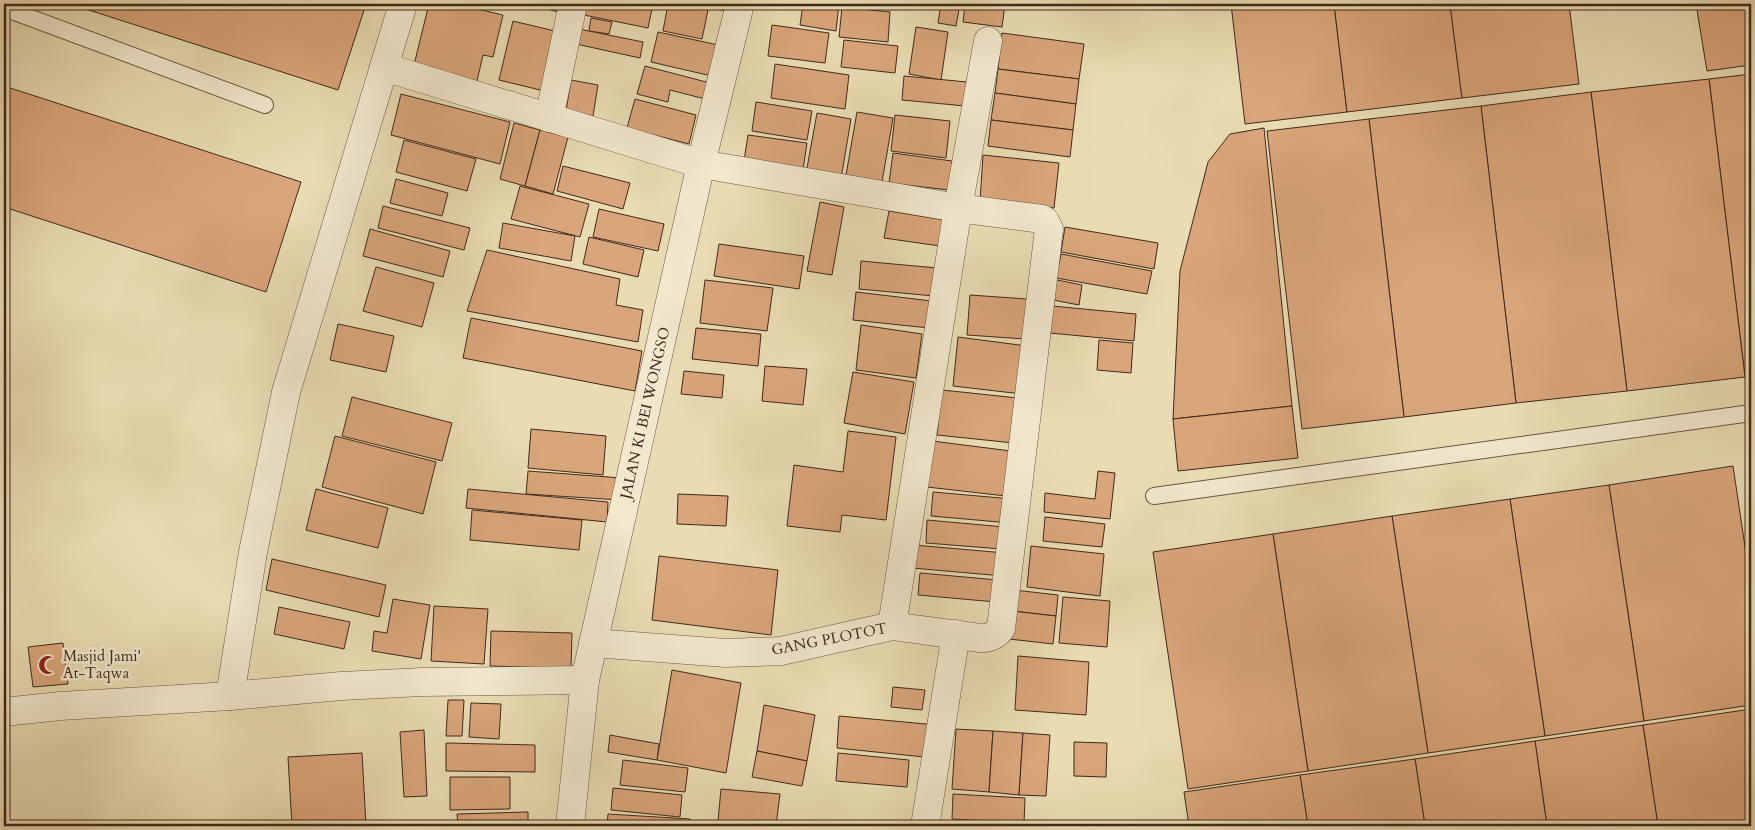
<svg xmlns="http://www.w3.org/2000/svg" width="1755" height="830" font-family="Cardo,serif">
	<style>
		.building { fill: #d9a57a; stroke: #41291c }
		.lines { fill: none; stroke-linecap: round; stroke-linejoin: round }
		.service-casing { stroke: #6b5642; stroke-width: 18 }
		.minor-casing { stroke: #6b5642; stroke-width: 29 }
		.service { stroke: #f1e8ce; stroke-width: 16 }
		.minor { stroke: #f1e8ce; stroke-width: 28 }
		.labels { text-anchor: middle; stroke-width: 5; stroke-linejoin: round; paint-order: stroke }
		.street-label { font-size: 15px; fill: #41291c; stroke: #f1e8ce }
		.poi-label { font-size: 15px; fill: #41291c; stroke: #f1e8ce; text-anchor: start }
	</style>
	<rect width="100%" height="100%" fill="#e9dcb3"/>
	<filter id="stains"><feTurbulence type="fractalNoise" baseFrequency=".004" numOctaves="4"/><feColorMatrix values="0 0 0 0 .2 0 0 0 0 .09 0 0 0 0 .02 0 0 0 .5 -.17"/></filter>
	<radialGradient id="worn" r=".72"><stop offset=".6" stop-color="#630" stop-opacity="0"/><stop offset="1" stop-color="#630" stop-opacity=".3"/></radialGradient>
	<g class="building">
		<polygon points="70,4 366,4 338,90"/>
		<polygon points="429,4 456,4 503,15 493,57 483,55 477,81 414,65"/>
		<polygon points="527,4 565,4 563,13"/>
		<polygon points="586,4 653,4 648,28 584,15"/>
		<polygon points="668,4 677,4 708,10 702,39 663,31"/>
		<polygon points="691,4 734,4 732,12"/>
		<polygon points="803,4 839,4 836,31 800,25"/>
		<polygon points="883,4 910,4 908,10"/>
		<polygon points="941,4 960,4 956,26 938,23"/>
		<polygon points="965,4 1005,4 1002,27 963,22"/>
		<polygon points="1231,4 1334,4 1347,112 1245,124"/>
		<polygon points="1334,4 1450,4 1462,98 1347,112"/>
		<polygon points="1450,4 1569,4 1579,84 1462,98"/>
		<polygon points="1696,4 1751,4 1751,65 1707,71"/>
		<polygon points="842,7 890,12 888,42 839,37"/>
		<polygon points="591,18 612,22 609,34 589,31"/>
		<polygon points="513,21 559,32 544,91 499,80"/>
		<polygon points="772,25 829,33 825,63 768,56"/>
		<polygon points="916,27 948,32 941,80 909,74"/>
		<polygon points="579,29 643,42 640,58 576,44"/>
		<polygon points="658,32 723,46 716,77 651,62"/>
		<polygon points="1002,33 1084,44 1079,79 998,69"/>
		<polygon points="844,40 898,46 895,73 841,67"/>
		<polygon points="775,64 849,75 845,109 771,98"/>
		<polygon points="645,66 714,84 709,100 670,90 668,102 637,94"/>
		<polygon points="998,69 1079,79 1076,104 995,93"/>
		<polygon points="1751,74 1751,376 1745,377 1709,79"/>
		<polygon points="904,76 967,82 965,106 902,100"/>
		<polygon points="1709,79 1745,377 1627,391 1591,92"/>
		<polygon points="571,80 598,85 593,116 566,111"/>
		<polygon points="4,86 301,182 266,292 4,207"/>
		<polygon points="1591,92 1627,391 1516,403 1481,106"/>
		<polygon points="995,93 1076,104 1073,130 991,120"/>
		<polygon points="401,94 510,122 500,164 391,135"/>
		<polygon points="635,99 696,115 689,144 627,128"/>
		<polygon points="756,102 812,111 807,140 752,131"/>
		<polygon points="1481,106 1516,403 1404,417 1369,119"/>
		<polygon points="857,112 893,118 882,182 846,175"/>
		<polygon points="817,113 851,119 840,185 805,179"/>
		<polygon points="895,115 950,121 946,158 891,151"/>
		<polygon points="1369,119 1404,417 1302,429 1267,131"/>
		<polygon points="991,120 1073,130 1070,157 988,146"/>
		<polygon points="514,123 540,130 525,186 500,179"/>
		<polygon points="1264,128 1292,406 1173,419 1180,271 1208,162 1230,134"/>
		<polygon points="540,130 568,137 553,194 525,186"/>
		<polygon points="748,135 807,143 803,170 744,161"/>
		<polygon points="404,140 476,159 467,191 396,172"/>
		<polygon points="893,153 952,161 949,190 889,183"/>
		<polygon points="983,155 1059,163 1054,208 980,201"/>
		<polygon points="563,166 630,183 623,209 557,191"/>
		<polygon points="396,179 448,193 442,216 390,203"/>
		<polygon points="520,186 589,204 580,237 511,219"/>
		<polygon points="820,202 844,207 832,275 807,271"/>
		<polygon points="383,206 470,228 464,250 378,228"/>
		<polygon points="599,209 664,224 658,251 593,237"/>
		<polygon points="889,211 944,220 940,246 884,238"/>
		<polygon points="503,223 575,236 571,261 499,248"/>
		<polygon points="1065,227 1158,243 1154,269 1061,252"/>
		<polygon points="370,229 450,251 443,277 363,256"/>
		<polygon points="589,237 644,250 638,277 583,264"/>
		<polygon points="719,244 804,256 799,289 714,276"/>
		<polygon points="487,250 620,279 616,305 643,310 638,342 467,311"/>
		<polygon points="1061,254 1152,271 1147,294 1056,278"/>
		<polygon points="861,261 937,268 934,296 859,289"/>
		<polygon points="376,267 434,283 422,327 363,311"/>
		<polygon points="705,280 773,288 767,331 700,323"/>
		<polygon points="1057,280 1082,285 1079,305 1053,300"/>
		<polygon points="856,292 932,301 929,328 853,320"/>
		<polygon points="970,295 1027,299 1025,339 967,335"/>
		<polygon points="1052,306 1136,314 1134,341 1050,333"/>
		<polygon points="471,318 642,351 635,391 463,358"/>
		<polygon points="338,324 394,336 386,372 330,360"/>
		<polygon points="861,325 922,334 916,378 856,370"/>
		<polygon points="696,328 761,334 758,366 692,359"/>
		<polygon points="958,337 1027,346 1022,394 953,386"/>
		<polygon points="1099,340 1133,343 1131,373 1097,370"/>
		<polygon points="765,366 807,369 803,405 762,401"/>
		<polygon points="684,371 724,375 722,398 681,394"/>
		<polygon points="853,372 914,382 905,434 844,423"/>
		<polygon points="942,390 1018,398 1014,443 937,435"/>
		<polygon points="352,397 452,423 442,461 342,436"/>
		<polygon points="1292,406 1298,458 1178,471 1173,419"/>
		<polygon points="531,429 606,436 603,475 528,468"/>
		<polygon points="848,431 896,437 886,520 842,515 840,532 787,526 794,465 843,472"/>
		<polygon points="335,436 436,462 423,514 322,487"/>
		<polygon points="932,441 1011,451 1006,496 927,487"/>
		<polygon points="1733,466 1751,587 1751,705 1644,721 1609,485"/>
		<polygon points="528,471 622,478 620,500 526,494"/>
		<polygon points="1098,471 1115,473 1110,519 1044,512 1045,493 1095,499"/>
		<polygon points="1609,485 1644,721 1545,736 1510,499"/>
		<polygon points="316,489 388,508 378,548 306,530"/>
		<polygon points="468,489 608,502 607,522 466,508"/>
		<polygon points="933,492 1012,499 1010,523 931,516"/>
		<polygon points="678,494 728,496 726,526 677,524"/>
		<polygon points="1510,499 1545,736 1428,753 1392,516"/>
		<polygon points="472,510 582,520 579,550 470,540"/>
		<polygon points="1392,516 1428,753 1308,771 1273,534"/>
		<polygon points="1045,517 1105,524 1102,547 1043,541"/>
		<polygon points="927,520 1005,527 1002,549 926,543"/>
		<polygon points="1273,534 1308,771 1188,789 1153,552"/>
		<polygon points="914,545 1005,553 1003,576 912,568"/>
		<polygon points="1031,546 1104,554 1100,596 1027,587"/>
		<polygon points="659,556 778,570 771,635 652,620"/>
		<polygon points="272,559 386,585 379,617 266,590"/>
		<polygon points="920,573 998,580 996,602 918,595"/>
		<polygon points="1014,590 1058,595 1056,616 1012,611"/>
		<polygon points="1063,597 1110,601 1107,647 1059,643"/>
		<polygon points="393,599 430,605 421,659 372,651 374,631 387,633"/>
		<polygon points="434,606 488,609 484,664 431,661"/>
		<polygon points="279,607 350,622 344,649 274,634"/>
		<polygon points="1012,611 1056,616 1053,644 1009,639"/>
		<polygon points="491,631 572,633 571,668 490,666"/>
		<polygon points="63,643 68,684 33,687 28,647"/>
		<polygon points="1018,656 1089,662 1086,715 1015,710"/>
		<polygon points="672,670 741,683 726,773 657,760"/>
		<polygon points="893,687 925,690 922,710 891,707"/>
		<polygon points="448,700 464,700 462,736 446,736"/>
		<polygon points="471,703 501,704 499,739 469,737"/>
		<polygon points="764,705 815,715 807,761 757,751"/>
		<polygon points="1751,709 1751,826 1658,826 1643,725"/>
		<polygon points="839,716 937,725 934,758 837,748"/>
		<polygon points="1643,725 1658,826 1547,826 1535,741"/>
		<polygon points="956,729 993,731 989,792 952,789"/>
		<polygon points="424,730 427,796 404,797 400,732"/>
		<polygon points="993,731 1023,733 1019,795 989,792"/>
		<polygon points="1023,733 1050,735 1046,796 1019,795"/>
		<polygon points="610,735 659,744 657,760 608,752"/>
		<polygon points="1535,741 1547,826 1425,826 1415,759"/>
		<polygon points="1074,742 1107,743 1106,777 1074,776"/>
		<polygon points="446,743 535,745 535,772 446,771"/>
		<polygon points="757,751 807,761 802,786 752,777"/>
		<polygon points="362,753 366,826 292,826 288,757"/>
		<polygon points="838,753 909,760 907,787 836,781"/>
		<polygon points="1415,759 1425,826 1308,826 1300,775"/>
		<polygon points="623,760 688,768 685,792 620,785"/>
		<polygon points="1300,775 1308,826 1189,826 1184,792"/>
		<polygon points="450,777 510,777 510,809 450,810"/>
		<polygon points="613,788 682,795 680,817 611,810"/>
		<polygon points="721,789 780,794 776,826 718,821"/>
		<polygon points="953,794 1025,798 1024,823 952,819"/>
		<polygon points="528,812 528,826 458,826 457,814"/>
		<polygon points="608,814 690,819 689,826 607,826"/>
	</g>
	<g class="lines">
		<g class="service-casing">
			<g id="service">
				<polyline points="4,8 265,105"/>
				<polyline points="1154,496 1751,413"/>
			</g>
		</g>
		<g class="minor-casing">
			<g id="minor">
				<path d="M384,67L701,164L958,208L1042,219L1045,221L1049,229L1001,628C997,635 988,639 980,638L892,626L781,651L726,653L593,643"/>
				<polyline points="549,118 573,4"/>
				<polyline points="892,626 958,208 988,41"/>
				<polyline points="230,696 253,552 286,392 403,4"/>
				<polyline points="4,712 60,706 230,696 341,686 422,682 585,680"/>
				<polyline points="570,826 585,680 701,164 740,4"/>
				<polyline points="925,826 956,634"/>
			</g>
		</g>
		<use href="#service" class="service"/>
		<use href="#minor" class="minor"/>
	</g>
	<defs>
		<g id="mosque-bare" transform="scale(1.5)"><path d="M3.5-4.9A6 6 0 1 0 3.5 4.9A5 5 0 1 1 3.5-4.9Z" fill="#8f2418" stroke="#f1e8ce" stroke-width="2.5" paint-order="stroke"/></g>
	</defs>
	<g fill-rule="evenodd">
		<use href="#mosque-bare" x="48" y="665"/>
	</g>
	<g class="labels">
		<g class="street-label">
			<text transform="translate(645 413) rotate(-77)" y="5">JALAN KI BEI WONGSO</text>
			<text transform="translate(829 639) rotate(-11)" y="5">GANG PLOTOT</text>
		</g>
		<g class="poi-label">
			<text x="63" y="661">Masjid Jami'<tspan x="63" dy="17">At-Taqwa</tspan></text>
		</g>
	</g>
	<rect width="1755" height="830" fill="none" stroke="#e9dcb3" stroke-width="20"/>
	<rect x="5" y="5" width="1745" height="820" fill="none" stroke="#41291c" stroke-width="2.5"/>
	<rect x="10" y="10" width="1735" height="810" fill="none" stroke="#41291c"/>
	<rect width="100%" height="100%" filter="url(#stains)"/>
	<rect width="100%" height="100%" fill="url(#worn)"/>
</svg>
